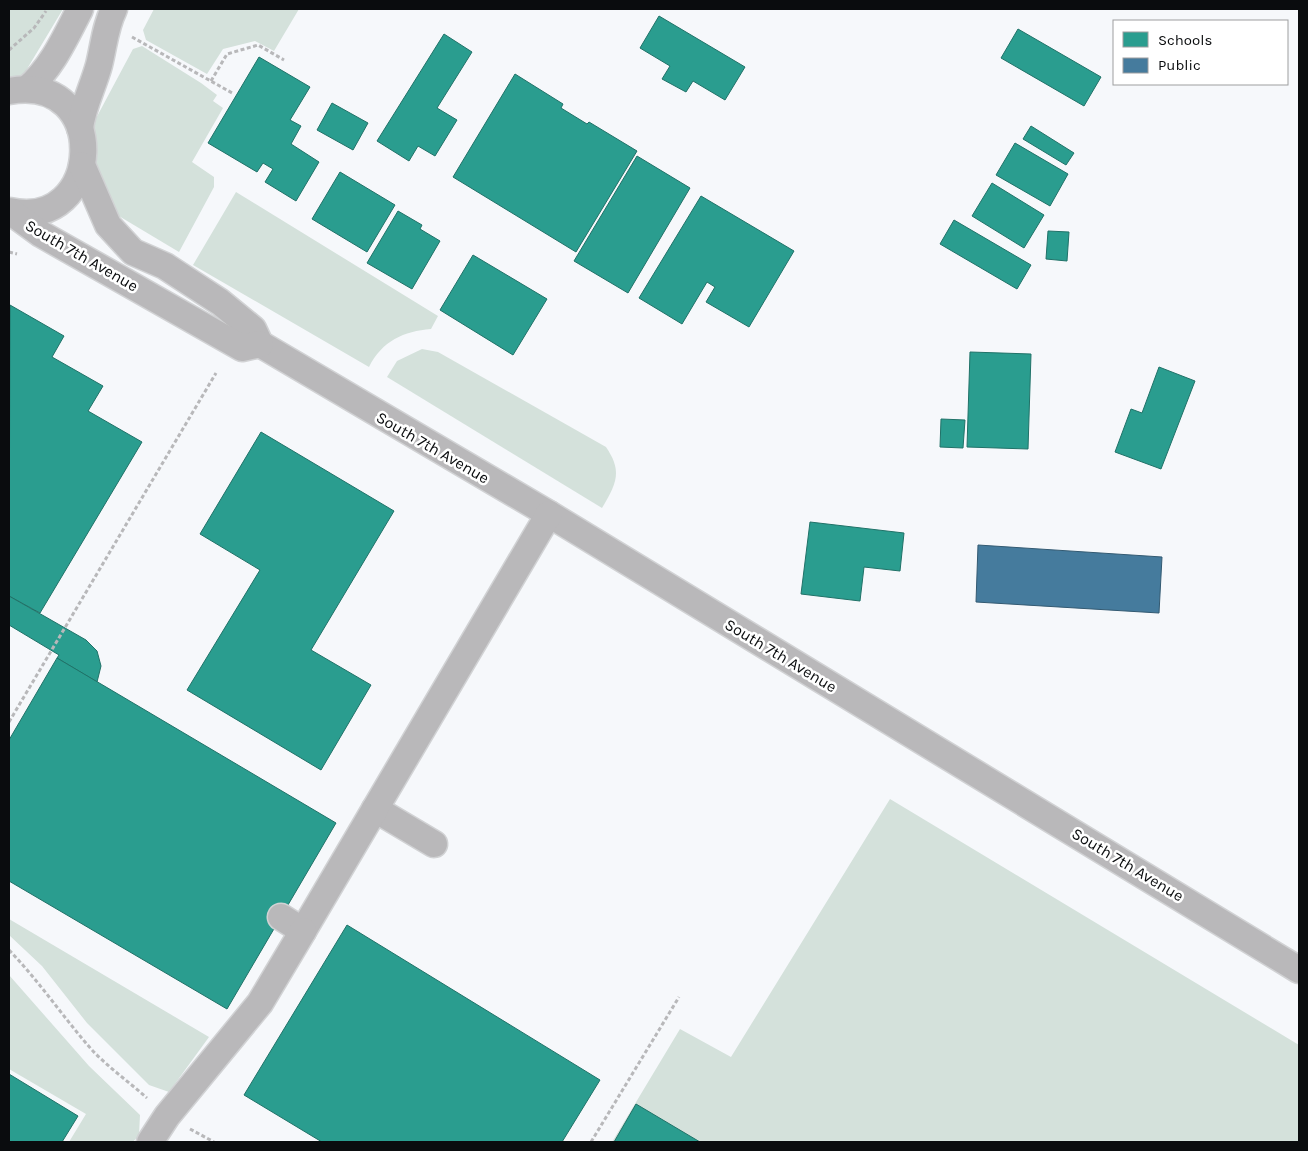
<svg xmlns="http://www.w3.org/2000/svg" width="1308" height="1151" font-family="Karla,sans-serif">
	<style>
		.green { fill: #d4e1db }
		.schools { fill: #2a9d8f; stroke: #207268 }
		.public { fill: #457b9d; stroke: #335a72 }
		.lines { fill: none; stroke-linecap: round; stroke-linejoin: round }
		.minor-casing { stroke: #d1d2d4; stroke-width: 29 }
		.path { stroke: #b8b8ba; stroke-width: 3; stroke-dasharray: 4 2.5; stroke-linecap: butt }
		.minor { stroke: #b9b8ba; stroke-width: 26 }
		.labels { text-anchor: middle; stroke-width: 5; stroke-linejoin: round; paint-order: stroke }
		.street-label { font-size: 16px; fill: #0a0c0e; stroke: #fff }
	</style>
	<rect width="100%" height="100%" fill="#f6f8fb"/>
	<g class="green">
		<polygon points="9,9 63,9 9,99"/>
		<polygon points="154,9 299,9 274,51 255,41 223,49 207,74 146,40 143,30"/>
		<polygon points="142,46 201,83 217,95 213,101 223,108 192,162 214,177 214,187 179,252 62,182 133,49"/>
		<path d="M236,192L438,316L431,329C404,331 382,341 369,367L193,265Z"/>
		<path d="M422,349L438,352L606,447C623,472 616,484 602,508L387,377L397,361Z"/>
		<polygon points="890,799 1299,1045 1299,1142 612,1142 680,1029 731,1057"/>
		<polygon points="9,919 209,1037 169,1092 149,1085 87,1023 42,966 9,935"/>
		<polygon points="9,975 89,1066 140,1115 139,1135 133,1142 69,1142 86,1114 9,1069"/>
	</g>
	<g class="schools">
		<polygon points="659,16 745,67 725,100 693,81 686,92 662,79 670,66 640,48"/>
		<polygon points="1018,29 1101,77 1084,106 1001,58"/>
		<polygon points="444,34 472,52 437,108 457,120 435,156 418,146 409,161 377,141"/>
		<polygon points="259,57 310,87 290,120 301,126 291,144 319,162 296,201 265,182 273,169 263,163 257,172 208,143"/>
		<polygon points="515,74 563,104 561,108 587,124 589,122 637,151 576,252 453,177"/>
		<polygon points="332,103 368,123 353,150 317,130"/>
		<polygon points="1031,126 1074,153 1066,165 1023,139"/>
		<polygon points="1015,143 1068,174 1050,206 996,175"/>
		<polygon points="637,156 690,188 628,293 574,261"/>
		<polygon points="340,172 395,205 367,252 312,219"/>
		<polygon points="992,183 1044,215 1024,248 972,216"/>
		<polygon points="701,196 794,251 749,327 706,302 715,287 707,282 682,324 639,298"/>
		<polygon points="398,211 422,225 420,229 440,241 412,289 367,263"/>
		<polygon points="954,220 1031,265 1017,289 940,244"/>
		<polygon points="1048,231 1069,232 1067,261 1046,259"/>
		<polygon points="473,255 547,299 513,355 440,310"/>
		<polygon points="10,305 64,336 52,357 103,386 88,411 142,442 40,613 9,596"/>
		<polygon points="970,352 1031,354 1028,449 967,447"/>
		<polygon points="1159,367 1195,381 1161,469 1115,452 1131,409 1142,413"/>
		<polygon points="941,419 965,420 963,448 940,447"/>
		<polygon points="261,432 394,511 311,650 371,685 321,770 187,690 260,570 200,534"/>
		<polygon points="810,522 904,533 900,571 864,567 860,601 801,594"/>
		<polygon points="9,596 86,640 97,651 101,666 97,682 57,658 59,655 9,625"/>
		<polygon points="57,658 336,823 227,1009 9,881 9,740"/>
		<polygon points="347,925 600,1080 562,1142 322,1142 244,1095"/>
		<polygon points="9,1074 78,1116 62,1142 9,1142"/>
		<polygon points="636,1104 700,1142 614,1142"/>
	</g>
	<polygon class="public" points="978,545 1162,557 1159,613 976,602"/>
	<g class="lines">
		<g class="minor-casing">
			<g id="minor">
				<path d="M27,89C52,68 65,38 80,9"/>
				<path d="M9,91C112,72 104,233 9,211"/>
				<path d="M80,128C83,105 93,87 99,65C104,45 105,27 114,9"/>
				<polyline points="82,165 108,225 133,252 165,266 220,302 253,329 260,344 549,514 1299,970"/>
				<polyline points="11,212 41,234 242,348 260,344"/>
				<polyline points="375,809 434,844"/>
				<polyline points="281,917 303,931 549,514"/>
				<polyline points="150,1142 167,1116 260,1003 303,931"/>
			</g>
		</g>
		<g class="path">
			<polyline points="132,37 234,94"/>
			<polyline points="9,50 34,28 46,11"/>
			<polyline points="211,81 227,54 258,45 284,60"/>
			<polyline points="9,252 17,254"/>
			<polyline points="9,722 216,373"/>
			<path d="M9,950C39,981 63,1017 92,1050C108,1067 129,1082 147,1098"/>
			<polyline points="190,1129 214,1142"/>
			<polyline points="591,1142 679,997"/>
		</g>
		<use href="#minor" class="minor"/>
	</g>
	<g class="labels">
		<g class="street-label">
			<text transform="translate(82 255) rotate(30)" y="6">South 7th Avenue</text>
			<text transform="translate(433 447) rotate(30)" y="6">South 7th Avenue</text>
			<text transform="translate(781 655) rotate(31)" y="6">South 7th Avenue</text>
			<text transform="translate(1128 864) rotate(31)" y="6">South 7th Avenue</text>
		</g>
	</g>
	<rect width="1308" height="1151" fill="none" stroke="#0a0c0e" stroke-width="20"/>
	<rect x="1113" y="20" width="175" height="65" fill="#ffffff" stroke="#9d9e9f"/>
	<rect x="1123" y="32" width="25" height="15" fill="#2a9d8f" stroke="#9d9e9f"/>
	<text x="1158" y="45" font-size="15" fill="#0a0c0e">Schools</text>
	<rect x="1123" y="58" width="25" height="15" fill="#457b9d" stroke="#9d9e9f"/>
	<text x="1158" y="70" font-size="15" fill="#0a0c0e">Public</text>
</svg>
